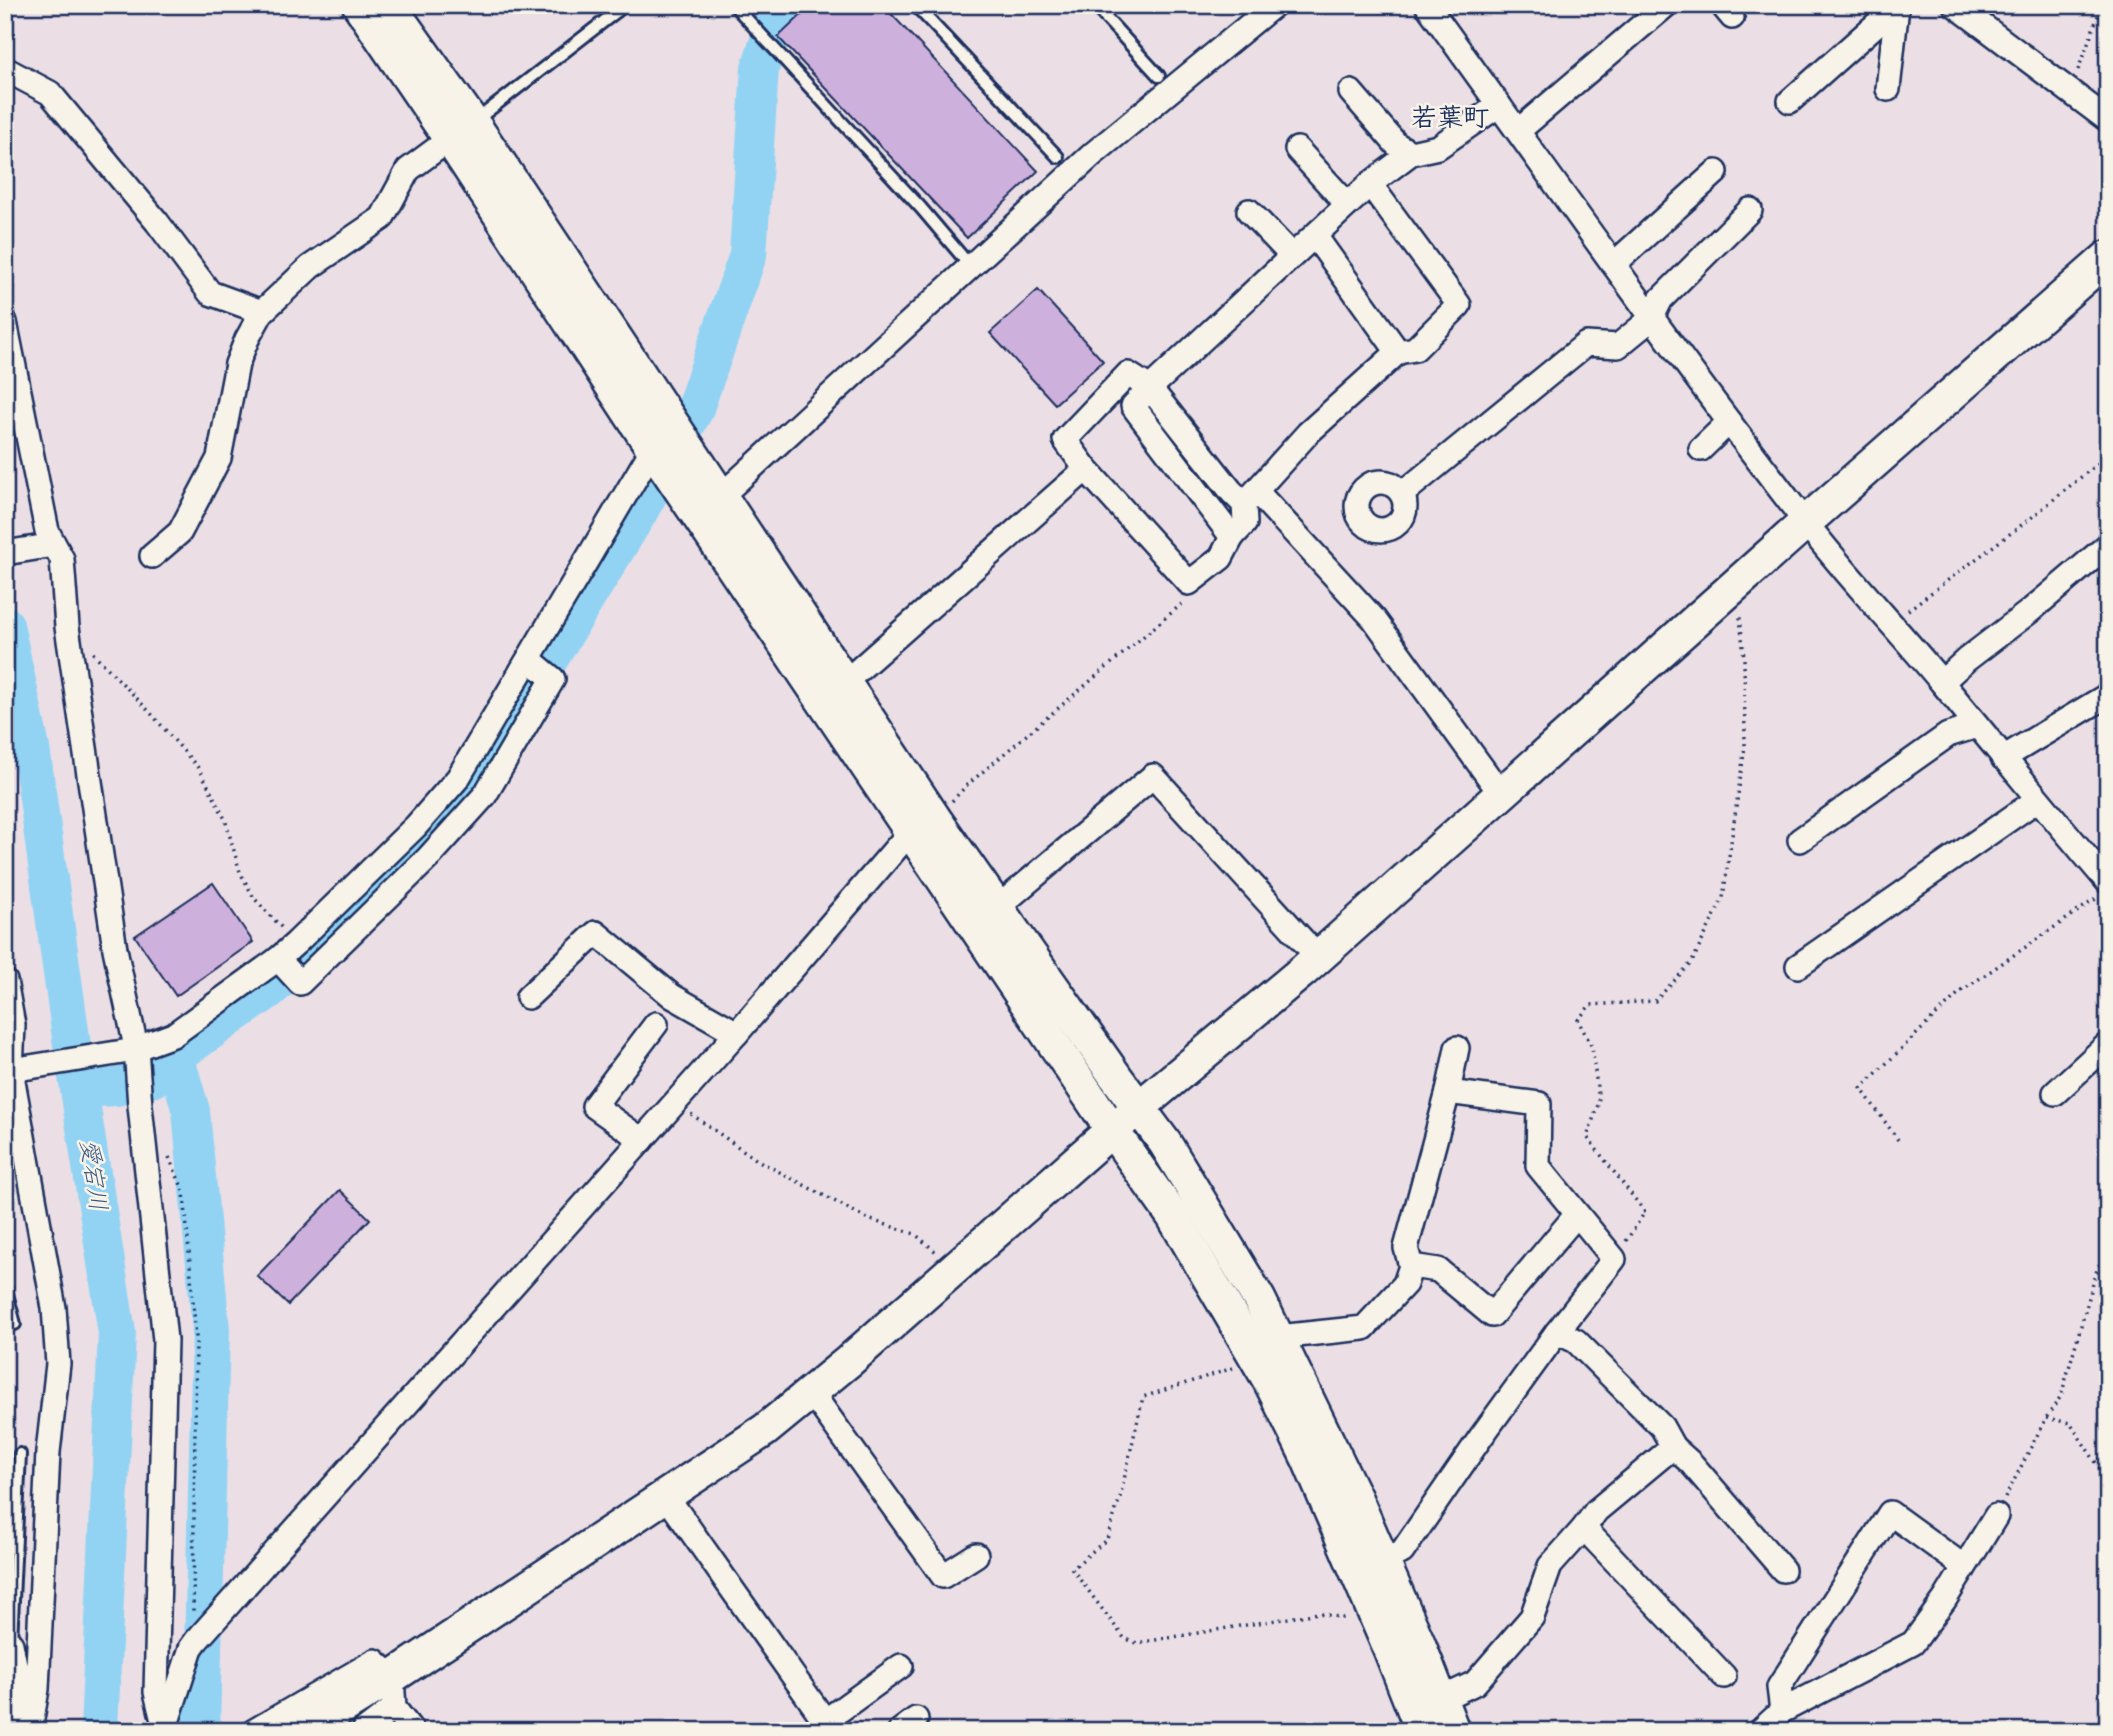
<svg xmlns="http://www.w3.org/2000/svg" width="2113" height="1736" font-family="Mynerve,'Klee One',sans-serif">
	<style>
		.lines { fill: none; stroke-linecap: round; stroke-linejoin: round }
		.river { stroke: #92d3f4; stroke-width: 38 }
		.building { fill: #ceb0dd; stroke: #1b2f5e; stroke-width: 2 }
		.lane-casing { stroke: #1b2f5e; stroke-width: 16 }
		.street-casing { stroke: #1b2f5e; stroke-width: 28 }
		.secondary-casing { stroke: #1b2f5e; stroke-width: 37 }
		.path { stroke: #1b2f5e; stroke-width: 3.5; stroke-dasharray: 2 5; stroke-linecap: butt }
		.lane { stroke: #f7f3e8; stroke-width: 10 }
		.street { stroke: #f7f3e8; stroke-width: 23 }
		.secondary { stroke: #f7f3e8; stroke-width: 32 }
		.labels { text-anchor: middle; stroke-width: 5; stroke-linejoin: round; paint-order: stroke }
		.water-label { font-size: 24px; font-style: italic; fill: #395884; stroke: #f7f3e8 }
		.quarter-label { font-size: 26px; font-weight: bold; fill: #1b2f5e; stroke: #f7f3e8 }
	</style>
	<rect width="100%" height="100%" fill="#ebdfe5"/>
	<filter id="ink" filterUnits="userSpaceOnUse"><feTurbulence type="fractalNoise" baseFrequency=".0143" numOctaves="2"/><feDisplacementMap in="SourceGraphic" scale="14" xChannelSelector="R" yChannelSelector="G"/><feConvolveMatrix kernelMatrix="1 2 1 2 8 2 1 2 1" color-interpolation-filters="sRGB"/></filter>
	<g filter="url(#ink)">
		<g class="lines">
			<g class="river">
				<polyline points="5,625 31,748 71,1038 117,1333 99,1731"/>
				<polyline points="175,1056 191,1111 211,1330 201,1731"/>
				<polyline points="79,1089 116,1087 154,1078 175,1056 269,990 400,869 472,786 640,510 694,411 748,255 760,68 775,22 792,5"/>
			</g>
		</g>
		<g class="building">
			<polygon points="812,5 883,5 1038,171 967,238 778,37"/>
			<polygon points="1038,290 1103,361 1055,404 990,333"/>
			<polygon points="213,883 253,942 176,996 135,936"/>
			<polygon points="340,1190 370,1219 288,1305 257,1276"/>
		</g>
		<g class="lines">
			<g class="lane-casing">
				<g id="lane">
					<polyline points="734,5 921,208 971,267"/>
					<polyline points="915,5 1058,157"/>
					<polyline points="1094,5 1159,76"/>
					<polyline points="475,121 625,5"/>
					<polyline points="5,1286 15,1324"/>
					<polyline points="11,1641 20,1454"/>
				</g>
			</g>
			<g class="street-casing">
				<g id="street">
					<path d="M1427,5C1551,177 1673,351 1803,519C1847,577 1898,629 1944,685C1999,751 2052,817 2108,882"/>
					<polyline points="1722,5 1732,17"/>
					<polyline points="1955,5 2108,120"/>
					<polyline points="5,69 50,93 157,222 210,293 262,312 310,267 382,218 408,170 462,130"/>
					<polyline points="1888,89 1897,6"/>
					<polyline points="1351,92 1396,144 1411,153"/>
					<polyline points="1790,101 1898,5"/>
					<polyline points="1518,131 1666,5"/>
					<polyline points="1297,149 1347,204"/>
					<polyline points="1249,211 1292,256"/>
					<polyline points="1315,236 1398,352 1415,349 1459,305 1370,184"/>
					<polyline points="1614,264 1716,172"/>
					<polyline points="5,322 47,531 62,559 67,627 115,949 136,1047 140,1106 165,1340 156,1692 165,1729"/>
					<polyline points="1701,449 1729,422"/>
					<polyline points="1086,469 1189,583 1221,558 1232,537"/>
					<circle cx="1381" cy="506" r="24"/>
					<polyline points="1257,492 1374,619 1501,794"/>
					<polyline points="1402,494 1586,344 1618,346 1651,319 1661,299 1750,210"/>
					<polyline points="721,496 1093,154 1274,5"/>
					<polyline points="1244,504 1245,523 1232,537 1133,406 1150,388 1231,491 1244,504 1308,433 1398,352"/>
					<polyline points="5,553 54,545"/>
					<polyline points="152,556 180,532 219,458 237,364 247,339 262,312"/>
					<polyline points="845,682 1086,469 1065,440 1128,374 1150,388 1370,184 1411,153 1438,147 1499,105"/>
					<polyline points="1942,682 1966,660 2030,611 2108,545"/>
					<polyline points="2003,758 2108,695"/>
					<polyline points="1800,840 1948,735 1977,726"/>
					<polyline points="997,908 1153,776 1318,957"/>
					<polyline points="278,959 300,983 428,858 485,795 553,679 529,659"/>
					<polyline points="1798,966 2037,800"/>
					<polyline points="5,981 13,1025 11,1070 54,1308 58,1364 48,1452 37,1689 30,1731"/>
					<polyline points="528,997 596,933 672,996 737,1033"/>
					<polyline points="5,1071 129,1051 173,1035 278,959 296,943 416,826 458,778 659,438"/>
					<polyline points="2055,1093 2108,1044"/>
					<polyline points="642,1140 594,1106 656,1024"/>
					<polyline points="1411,1266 1438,1270 1492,1315 1577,1214"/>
					<polyline points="1278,1337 1364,1328 1405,1284 1411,1266 1406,1248 1448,1092"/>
					<polyline points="811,1392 943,1576 976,1555"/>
					<polyline points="1673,1447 1691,1463 1783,1570"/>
					<polyline points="667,1497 825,1721 901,1666"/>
					<polyline points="1584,1528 1724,1676"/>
					<polyline points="1382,1559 1402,1552 1481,1437 1557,1332"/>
					<polyline points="5,1637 11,1644 26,1721"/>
					<polyline points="1441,1699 1475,1683 1532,1617 1550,1566 1584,1528 1596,1511 1673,1447 1662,1427 1576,1341 1557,1332 1614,1259 1538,1166 1539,1104 1448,1092 1457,1048"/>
					<polyline points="1782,1711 1779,1687 1890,1513 1956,1561"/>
					<polyline points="165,1728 191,1648 196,1641 737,1033 911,831"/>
					<polyline points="254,1731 375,1661 392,1677 394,1708 412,1731"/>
					<polyline points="364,1731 394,1708"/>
					<polyline points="900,1731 916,1719"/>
					<polyline points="1760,1731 1782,1711 1913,1643 1945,1599 1996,1516"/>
				</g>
			</g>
			<g class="secondary-casing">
				<g id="secondary">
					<polyline points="359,5 450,139 653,449 1112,1130 1172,1215 1270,1382 1308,1459 1390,1650 1422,1731"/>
					<polyline points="389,5 473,123 937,822 1116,1077 1165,1143 1259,1299 1356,1499 1419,1644 1453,1731"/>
					<polyline points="305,1731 392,1677 765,1430 849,1361 1112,1130 1304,970 1805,523 2108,257"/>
				</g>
			</g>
			<g class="path">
				<polyline points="2078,70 2102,5"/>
				<polyline points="1908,610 2031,518 2108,455"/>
				<polyline points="93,653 148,710 200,770 225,819 240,872 254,898 282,928"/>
				<polyline points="952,801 967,785 1183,603"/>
				<polyline points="691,1114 757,1160 868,1219 915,1234 936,1252"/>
				<polyline points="1898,1140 1861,1088 1960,992 2097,898"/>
				<polyline points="169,1157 184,1192 196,1337 193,1611"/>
				<polyline points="1626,1241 1645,1212 1587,1137 1599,1102 1592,1047 1578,1020 1590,1005 1655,1001 1692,962 1723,898 1745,746 1744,658 1740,617"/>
				<polyline points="1233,1368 1143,1397 1120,1497 1107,1539 1072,1569 1124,1638 1137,1643 1319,1613 1342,1618 1347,1617"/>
				<polyline points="2046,1418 2070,1423 2108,1481"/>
				<polyline points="2005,1498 2046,1418 2061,1396 2098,1266 2108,1258"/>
			</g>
			<use href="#lane" class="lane"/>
			<use href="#street" class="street"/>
			<use href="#secondary" class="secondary"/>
		</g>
	</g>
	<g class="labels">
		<g class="water-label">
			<text transform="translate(94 1175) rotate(82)" y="8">愛宕川</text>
		</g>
		<g class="quarter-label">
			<text x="1450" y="126">若葉町</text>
		</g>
	</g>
	<rect width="2113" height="1736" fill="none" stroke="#f7f3e8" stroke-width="28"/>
	<rect x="14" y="14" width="2085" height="1708" fill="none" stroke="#1b2f5e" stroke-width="2.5" filter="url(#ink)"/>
</svg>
